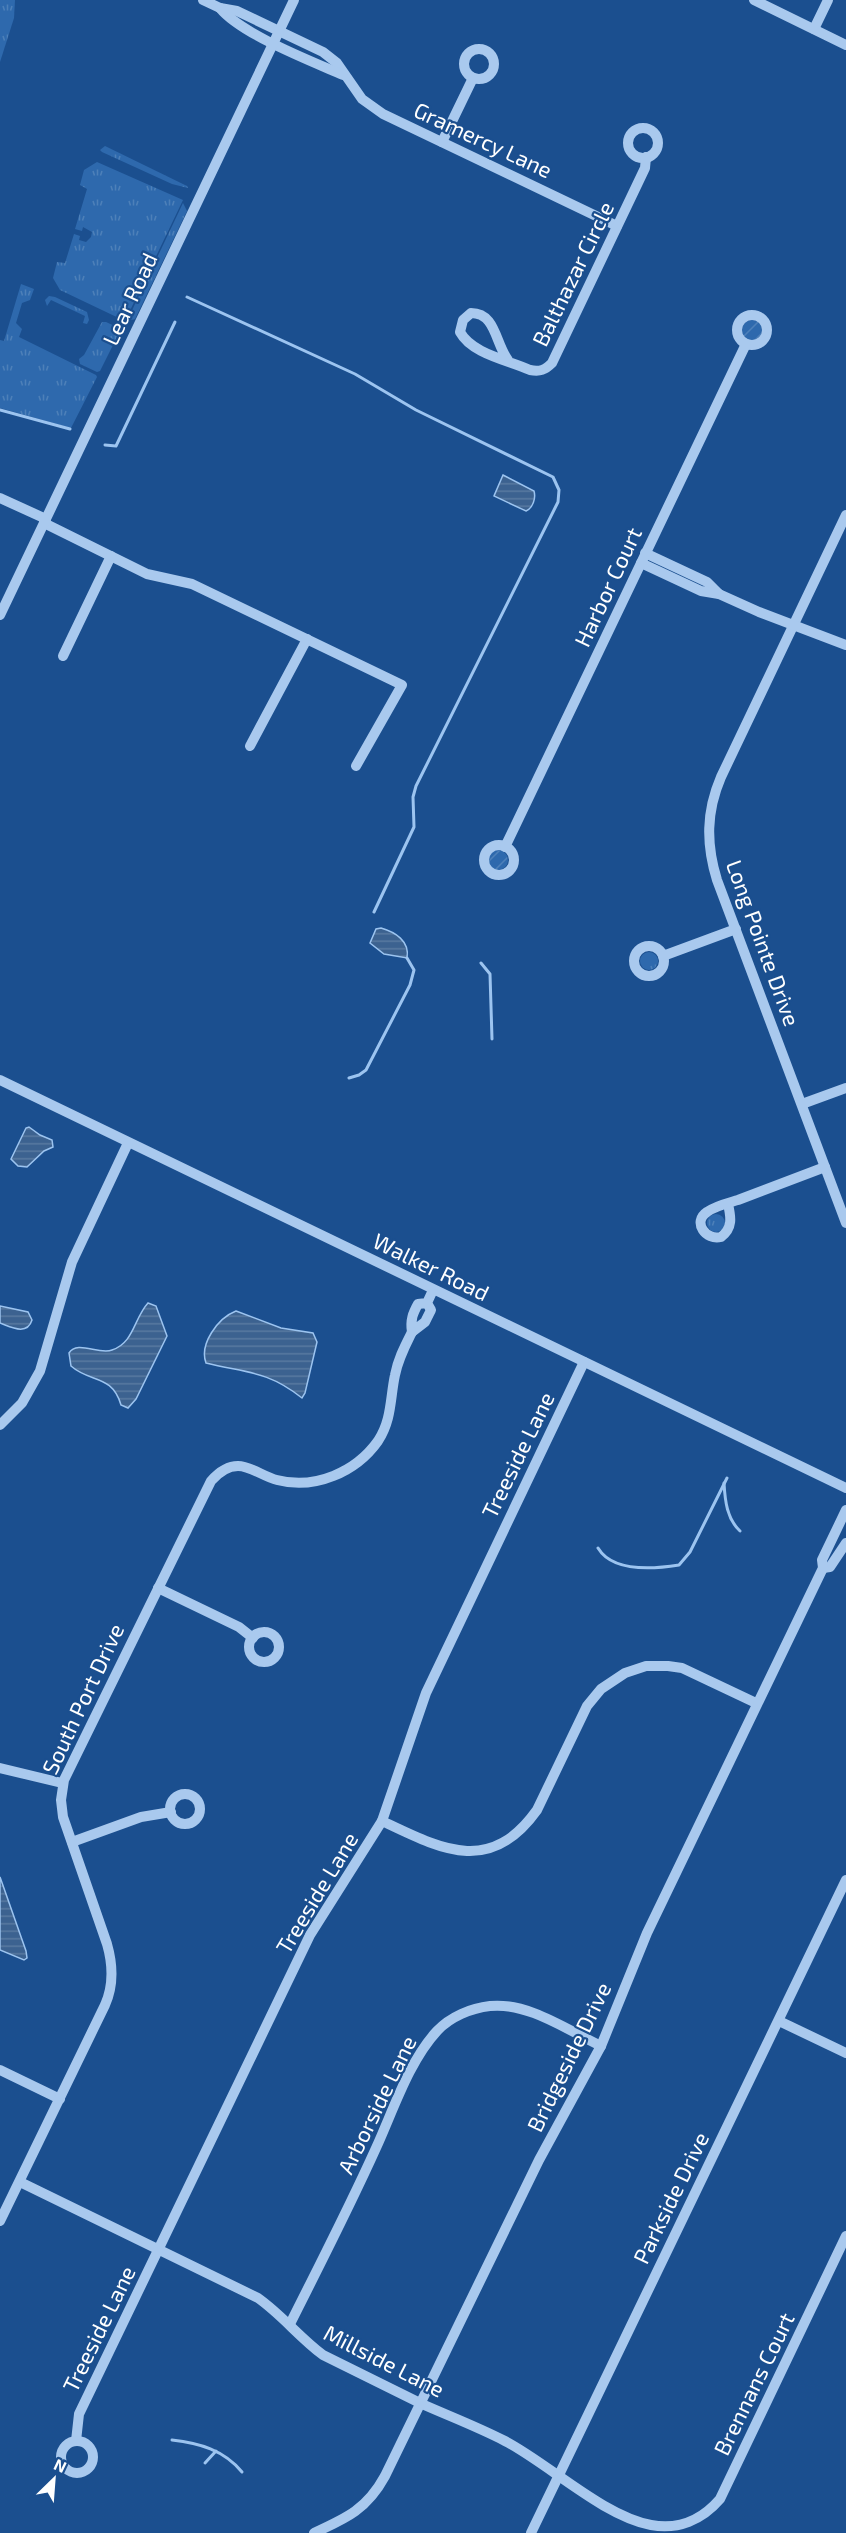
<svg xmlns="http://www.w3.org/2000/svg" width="846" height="2533" font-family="'Exo 2',sans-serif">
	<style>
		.grass { fill: url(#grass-tufts) }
		.garden { fill: url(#garden-furrows) }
		.water { fill: url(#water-rules); stroke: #9cc4f0; stroke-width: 1.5 }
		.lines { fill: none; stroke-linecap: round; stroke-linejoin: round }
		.stream { stroke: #9cc4f0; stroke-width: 3 }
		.minor { stroke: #a9c9ee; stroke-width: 10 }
		.labels { text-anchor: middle; stroke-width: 4.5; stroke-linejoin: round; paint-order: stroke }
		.street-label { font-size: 22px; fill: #fff; stroke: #1b4f8f }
	</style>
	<defs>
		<pattern id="grass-tufts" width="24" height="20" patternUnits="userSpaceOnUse" patternTransform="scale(1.5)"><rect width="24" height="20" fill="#2e69ad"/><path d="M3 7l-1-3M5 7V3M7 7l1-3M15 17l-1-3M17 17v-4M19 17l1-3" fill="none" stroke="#4d80b9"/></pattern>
		<pattern id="garden-furrows" width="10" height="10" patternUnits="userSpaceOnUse" patternTransform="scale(1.5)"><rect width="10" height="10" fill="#2e69ad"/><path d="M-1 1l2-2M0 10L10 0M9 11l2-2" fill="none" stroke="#4d80b9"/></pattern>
		<pattern id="water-rules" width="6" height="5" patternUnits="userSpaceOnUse" patternTransform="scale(1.5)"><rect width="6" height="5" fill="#3c6290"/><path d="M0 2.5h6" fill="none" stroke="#597aa1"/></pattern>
	</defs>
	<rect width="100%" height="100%" fill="#1b4f8f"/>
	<g class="grass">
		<polygon points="0,0 15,0 14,18 0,62"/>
		<polygon points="105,146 187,186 188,188 172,184 102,152 100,150"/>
		<polygon points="97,162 183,200 125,321 60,290 53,278 57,262 65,263 74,234 80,236 79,240 86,242 91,237 92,232 83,227 82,231 75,229 87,189 80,185 84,170"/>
		<polygon points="183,203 187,211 135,319 127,321"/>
		<polygon points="21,284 34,289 30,300 22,303 16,323 22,329 19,337 96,375 97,377 71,428 0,408 0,340 4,341"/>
		<polygon points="49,296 55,297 87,312 89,320 87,324 83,323 85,316 51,300 47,306 45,300"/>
		<polygon points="102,322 106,322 121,329 100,371 97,372 80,364 79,359 84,355"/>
		<circle cx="649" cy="961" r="9"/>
		<circle cx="716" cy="1223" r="9"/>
	</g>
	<g class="garden">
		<circle cx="752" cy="330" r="10"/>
		<circle cx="498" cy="860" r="10"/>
	</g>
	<g class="water">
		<path d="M503,475L534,491C536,498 533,508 526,511L494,496Z"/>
		<path d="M381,928C395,932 410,941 407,958L384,954L370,943L376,929Z"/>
		<polygon points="29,1127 40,1135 52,1140 53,1147 44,1151 27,1167 18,1166 11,1159 26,1128"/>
		<path d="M148,1303L156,1306L167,1336L136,1399L128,1408L121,1405C112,1374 90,1383 71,1366L69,1353C77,1340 99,1355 112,1350C134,1343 134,1318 148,1303Z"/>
		<path d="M0,1306L28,1312L32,1320C27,1336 11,1327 0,1323Z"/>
		<path d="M236,1311L281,1328L313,1333L317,1342L305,1393L302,1398C267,1370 245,1373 206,1363C199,1344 218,1318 236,1311Z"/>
		<polygon points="0,1877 26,1951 27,1958 24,1960 0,1950"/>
	</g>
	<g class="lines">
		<g class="stream">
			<polyline points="187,297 355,374 416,410 553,477 559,490 558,502 416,786 413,797 414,827 374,912"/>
			<polyline points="0,410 70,429"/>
			<polyline points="105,445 116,446 175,322"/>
			<polyline points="481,963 490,974 492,1039"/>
			<polyline points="349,1078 359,1075 366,1070 410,985 414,970 407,958"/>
			<path d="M724,1483C725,1501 727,1519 740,1531"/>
			<path d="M598,1548C613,1573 654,1569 679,1565L690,1552L727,1478"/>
			<path d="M172,2440C199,2443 224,2450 242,2472"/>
			<polyline points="205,2463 216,2451"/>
		</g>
		<g class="minor">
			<polyline points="203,0 220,8 237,11 323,52 337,63 362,99 383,114 617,226"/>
			<polyline points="754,0 846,45"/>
			<path d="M220,8C241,34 311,61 343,75"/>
			<polyline points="814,29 828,0"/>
			<circle cx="479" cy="64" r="15"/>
			<circle cx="643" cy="143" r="15"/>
			<polyline points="442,142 473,78"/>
			<circle cx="752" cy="330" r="15"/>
			<path d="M508,360C495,343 496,313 471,313L463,320L460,332C472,354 508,360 530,370C540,372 545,370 552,363L635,189L645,168L646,157"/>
			<polyline points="0,498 46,519"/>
			<path d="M846,515L721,777C706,812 706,844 717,880L846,1223"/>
			<polyline points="44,523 147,574 192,584 402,685 356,766"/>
			<polyline points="645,553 707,582 719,594"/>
			<polyline points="641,563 701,591 719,594 759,612 846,645"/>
			<polyline points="0,615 294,0"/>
			<polyline points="63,656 111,556"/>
			<polyline points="250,746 307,639"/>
			<circle cx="499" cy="860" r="15"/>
			<polyline points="505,847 746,344"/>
			<circle cx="649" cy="961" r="15"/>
			<polyline points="663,956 736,929"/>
			<polyline points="0,1080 846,1488"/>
			<polyline points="802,1104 846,1088"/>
			<path d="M728,1204C731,1217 733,1228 721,1237C706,1241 692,1222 707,1212C715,1206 728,1203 738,1200C767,1189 796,1178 825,1167"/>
			<path d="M427,1303L418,1304C413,1313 410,1320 412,1332L425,1322L431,1310L427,1303L433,1290"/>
			<polyline points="0,1425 22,1403 40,1371 72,1262 128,1143"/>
			<polyline points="823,1568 830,1567 846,1543"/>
			<polyline points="158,1588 239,1627 253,1638"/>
			<circle cx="264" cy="1647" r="15"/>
			<polyline points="0,1768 62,1783"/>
			<circle cx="185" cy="1809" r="15"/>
			<path d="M382,1821C441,1849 490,1876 537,1810L587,1706L601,1689L625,1673L646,1666H668L682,1668L756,1703"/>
			<polyline points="72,1842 141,1817 171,1812"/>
			<polyline points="779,2021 846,2053"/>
			<polyline points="0,2070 60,2099"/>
			<path d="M20,2182L258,2298C282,2315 300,2338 323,2355C356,2371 389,2388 422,2404C449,2416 478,2427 505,2441C549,2464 603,2516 651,2525C678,2530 702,2520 720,2499L846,2236"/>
			<path d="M0,2221L105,2005C114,1985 113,1965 107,1944L63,1817L61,1800L64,1780L211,1481C218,1473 226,1466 238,1466C251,1466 264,1477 277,1480C315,1490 356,1472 378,1441C392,1420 390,1398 395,1375C398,1359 405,1346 412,1332"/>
			<path d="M290,2324C319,2266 349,2208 376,2148C393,2111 409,2061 437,2031C450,2017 471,2008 490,2006C528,2002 567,2030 601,2046"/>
			<polyline points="76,2441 79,2414 310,1935 382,1821 426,1693 584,1362"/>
			<circle cx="77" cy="2457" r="16"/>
			<path d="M314,2533C347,2518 367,2509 385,2476L539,2160L601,2046L647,1933L823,1568L822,1560L846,1510"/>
			<polyline points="531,2533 846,1880"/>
		</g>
	</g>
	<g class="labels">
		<g class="street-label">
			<text transform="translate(483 140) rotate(25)" y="8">Gramercy Lane</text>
			<text transform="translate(573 274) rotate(-64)" y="8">Balthazar Circle</text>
			<text transform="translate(130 299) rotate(-65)" y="8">Lear Road</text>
			<text transform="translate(608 587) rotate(-65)" y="8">Harbor Court</text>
			<text transform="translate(763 943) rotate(70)" y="8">Long Pointe Drive</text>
			<text transform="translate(431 1267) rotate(26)" y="8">Walker Road</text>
			<text transform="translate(518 1455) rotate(-64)" y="8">Treeside Lane</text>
			<text transform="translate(83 1699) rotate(-65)" y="8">South Port Drive</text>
			<text transform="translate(317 1893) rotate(-59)" y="8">Treeside Lane</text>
			<text transform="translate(569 2057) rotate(-64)" y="8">Bridgeside Drive</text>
			<text transform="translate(377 2105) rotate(-64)" y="8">Arborside Lane</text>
			<text transform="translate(671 2198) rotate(-64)" y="8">Parkside Drive</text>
			<text transform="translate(99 2329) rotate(-64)" y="8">Treeside Lane</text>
			<text transform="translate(384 2361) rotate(27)" y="8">Millside Lane</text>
			<text transform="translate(754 2384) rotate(-64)" y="8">Brennans Court</text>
		</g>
	</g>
	<g transform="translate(54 2479) rotate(25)" stroke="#1b4f8f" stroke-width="4.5" paint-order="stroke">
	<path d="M0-4.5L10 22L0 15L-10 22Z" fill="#ffffff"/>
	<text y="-9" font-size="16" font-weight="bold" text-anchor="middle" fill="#ffffff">N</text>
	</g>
</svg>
